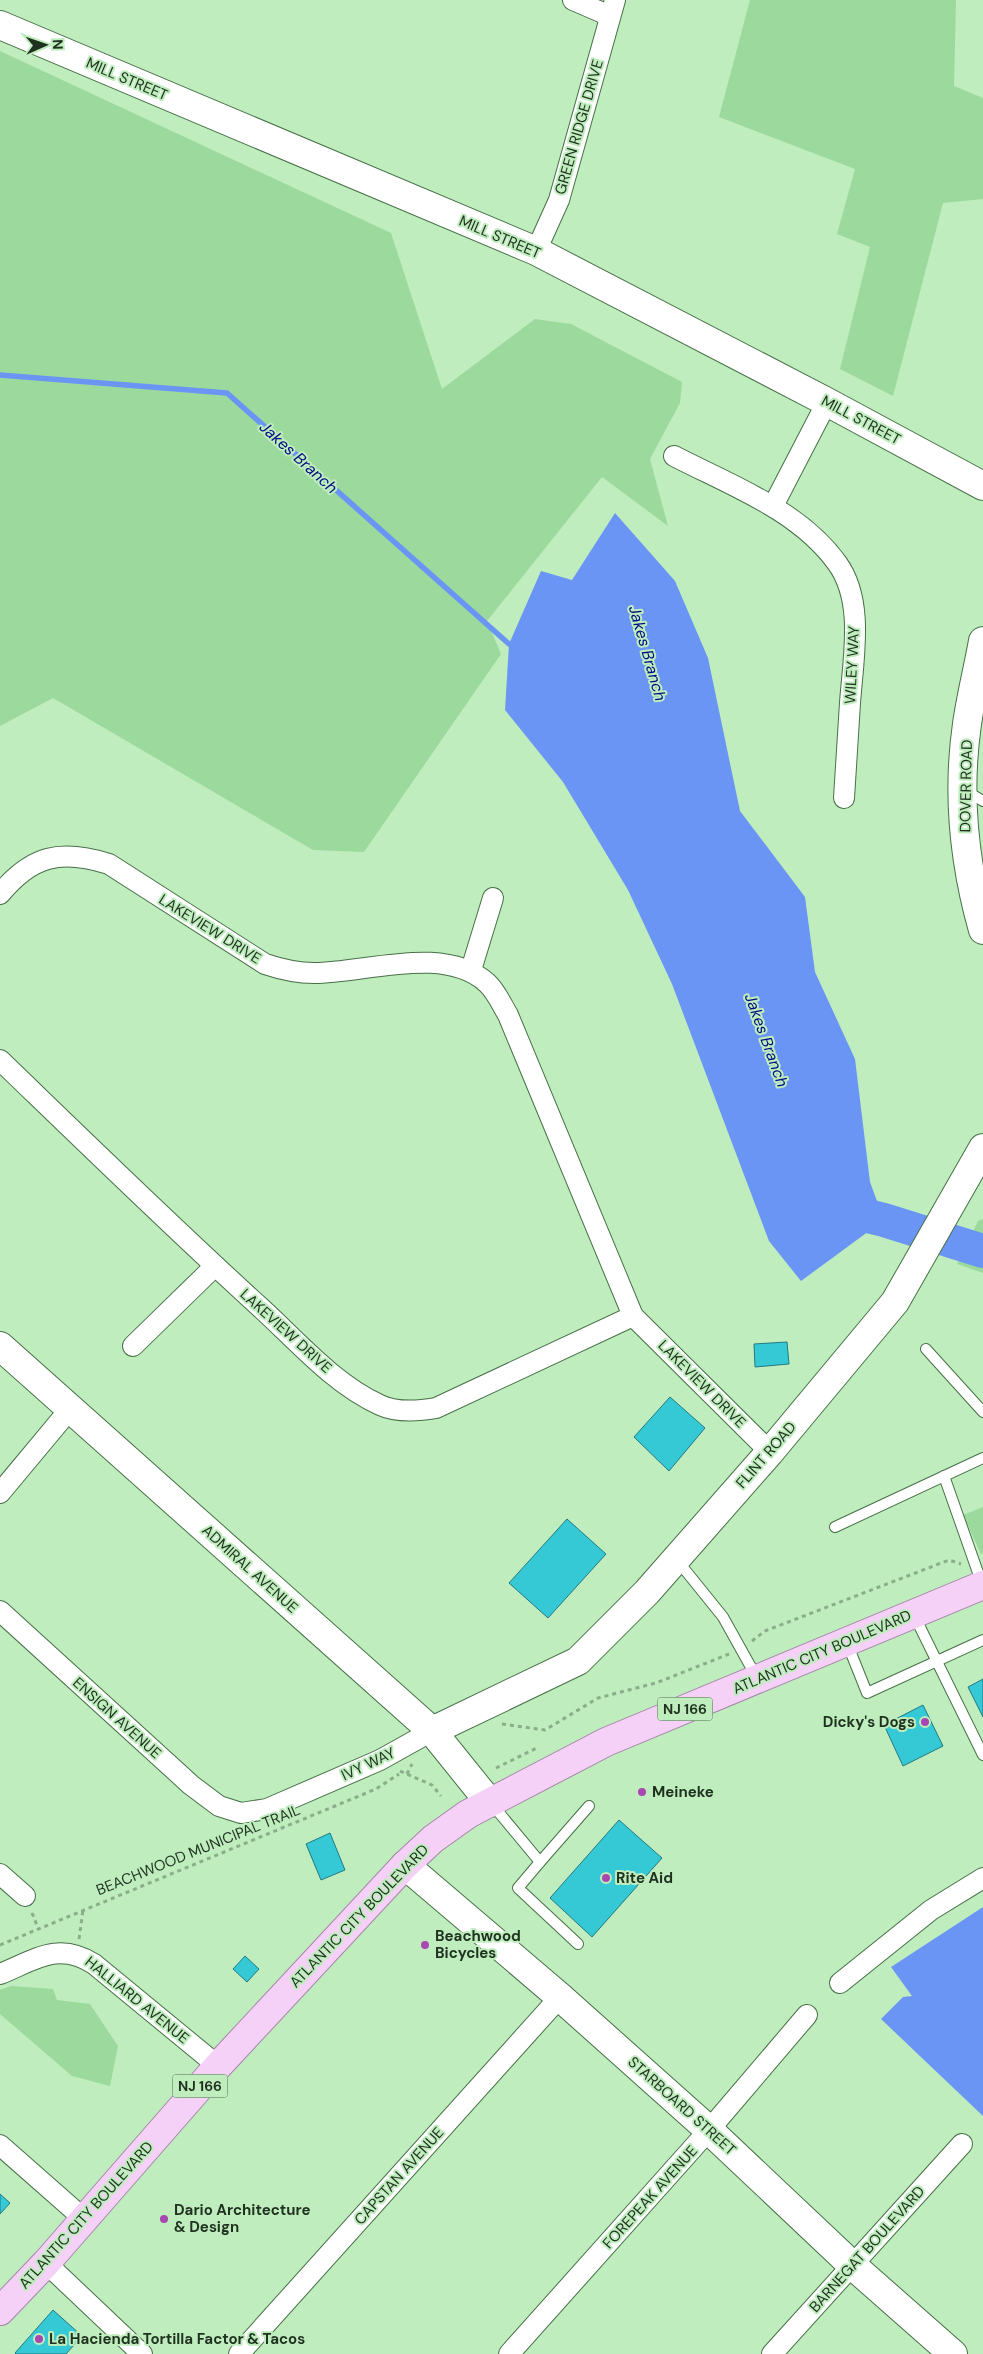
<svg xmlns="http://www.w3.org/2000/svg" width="983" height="2354" font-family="'DM Sans',sans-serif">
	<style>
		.green { fill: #9cd99c }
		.water { fill: #6a95f5 }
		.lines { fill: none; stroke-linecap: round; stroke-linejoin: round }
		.stream { stroke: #6a95f5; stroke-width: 5.5 }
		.river { stroke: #6a95f5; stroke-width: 34 }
		.building { fill: #35c9d6; stroke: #247982 }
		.lane-casing { stroke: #477047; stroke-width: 12 }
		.street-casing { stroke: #477047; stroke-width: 22 }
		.secondary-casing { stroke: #477047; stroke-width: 30 }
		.primary-casing { stroke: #a685a8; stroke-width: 30 }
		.path { stroke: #8aae89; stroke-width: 3; stroke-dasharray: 4 4; stroke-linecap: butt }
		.lane { stroke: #fff; stroke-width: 10 }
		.street { stroke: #fff; stroke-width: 20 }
		.secondary { stroke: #fff; stroke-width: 28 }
		.primary { stroke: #f5d1f7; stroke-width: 28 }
		.poi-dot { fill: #a747af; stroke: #bfedbe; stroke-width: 2 }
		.labels { text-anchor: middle; stroke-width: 4; stroke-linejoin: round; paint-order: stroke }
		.shield { fill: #bfedbe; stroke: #4f694f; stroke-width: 1 }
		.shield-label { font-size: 14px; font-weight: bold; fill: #1f311f }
		.street-label { font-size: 15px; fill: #1f311f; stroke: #bfedbe }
		.poi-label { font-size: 15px; font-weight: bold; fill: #1f311f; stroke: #bfedbe; text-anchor: start }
		.water-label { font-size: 16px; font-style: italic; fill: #010e81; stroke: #bfedbe }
	</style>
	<rect width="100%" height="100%" fill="#bfedbe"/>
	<g class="green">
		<polygon points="750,0 956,0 954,86 983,98 983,199 943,203 893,396 840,369 870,247 837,234 855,169 719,117"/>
		<polygon points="0,51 391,233 442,389 535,319 571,324 682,382 680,403 650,459 668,526 602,477 487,621 501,654 364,852 313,850 53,698 0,726"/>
		<polygon points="983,1219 983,1273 957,1264 978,1221"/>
		<polygon points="983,1507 983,1553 981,1554 963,1515"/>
		<polygon points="11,1986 53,1989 57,2000 90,2004 118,2046 110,2086 72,2076 0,2014 0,1990"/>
	</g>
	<g class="water">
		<polygon points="615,513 675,581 708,658 740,811 805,897 815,972 855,1059 870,1182 884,1220 801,1281 769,1241 672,984 628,890 563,782 505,710 509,644 541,571 572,580"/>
		<polygon points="983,1907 983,2116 881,2019 903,1997 912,1996 891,1967"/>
	</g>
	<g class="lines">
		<polyline class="stream" points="0,375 227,393 509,644"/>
		<polyline class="river" points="840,1209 884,1220 983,1251"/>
	</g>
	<g class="building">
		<polygon points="787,1342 789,1364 755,1367 754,1344"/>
		<polygon points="670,1397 705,1428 669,1471 634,1437"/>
		<polygon points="567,1519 606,1554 548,1618 509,1583"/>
		<polygon points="983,1679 983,1717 968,1687"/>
		<polygon points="923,1705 943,1746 903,1766 884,1725"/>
		<polygon points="619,1820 662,1858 592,1937 550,1898"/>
		<polygon points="330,1833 345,1870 321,1880 306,1844"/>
		<polygon points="245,1956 259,1969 247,1982 233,1969"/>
		<polygon points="0,2194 10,2203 0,2214"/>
		<polygon points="53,2310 82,2336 66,2354 16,2354 15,2353"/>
	</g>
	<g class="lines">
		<g class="lane-casing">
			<g id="lane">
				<polyline points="966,791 983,801"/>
				<polyline points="926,1349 983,1412"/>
				<polyline points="944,1476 982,1584"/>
				<polyline points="835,1527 983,1458"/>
				<polyline points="677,1560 723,1617 757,1678"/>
				<polyline points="914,1615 983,1755"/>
				<polyline points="847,1643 867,1693 983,1640"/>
				<polyline points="491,1803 540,1862 518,1888 578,1944"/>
				<polyline points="540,1862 589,1806"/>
			</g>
		</g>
		<g class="street-casing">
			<g id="street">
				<polyline points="573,0 610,16"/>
				<polyline points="536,251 559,200 615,0"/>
				<path d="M674,456C730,485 799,510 837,563C865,601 853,659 850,703C848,735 846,766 844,798"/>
				<polyline points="773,506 827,402"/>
				<path d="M0,894C32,855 61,849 109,864L265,964C280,969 298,973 314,973C366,973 444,944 487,983C496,991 502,1005 508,1015L633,1316L770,1452"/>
				<polyline points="471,970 493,898"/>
				<path d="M0,1060C86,1143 172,1227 261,1308C298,1342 334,1384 380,1405C397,1413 419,1411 436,1408L633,1316"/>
				<polyline points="133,1346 215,1266"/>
				<polyline points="0,1493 70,1409"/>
				<polyline points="0,1611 191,1785 219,1806 241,1813 267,1809 380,1760 432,1731"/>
				<polyline points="0,1874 25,1896"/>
				<path d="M0,1974C35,1960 58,1941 94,1964L218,2066"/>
				<polyline points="840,1983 931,1910 983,1878"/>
				<polyline points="0,2145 84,2219"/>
				<polyline points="46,2263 142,2354"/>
				<polyline points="239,2354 560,1997"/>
				<polyline points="509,2354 709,2130 807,2015"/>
				<polyline points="772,2354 962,2144"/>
			</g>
		</g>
		<g class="secondary-casing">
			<g id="secondary">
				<polyline points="0,25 536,251 827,402 983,486"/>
				<path d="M983,641C978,669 971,696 967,724C957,793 964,863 983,930"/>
				<polyline points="0,1346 432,1731 490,1803"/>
				<polyline points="432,1731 578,1661 647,1592 770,1452 895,1302 983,1148"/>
				<polyline points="405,1865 560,1997 709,2130 852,2265 953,2354"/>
			</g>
		</g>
		<g class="primary-casing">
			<polyline id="primary" points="0,2311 46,2263 218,2066 405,1865 433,1839 468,1814 606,1742 983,1585"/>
		</g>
		<g class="path">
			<polyline points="752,1641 765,1631 949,1560 961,1564"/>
			<polyline points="502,1724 545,1730 598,1698 656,1683 729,1654"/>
			<polyline points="496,1768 539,1747"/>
			<polyline points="400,1771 432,1785 441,1796"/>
			<polyline points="407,1774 412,1764"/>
			<polyline points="32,1913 38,1928"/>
			<polyline points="79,1939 83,1910"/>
			<polyline points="0,1945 376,1789 399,1774"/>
		</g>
		<use href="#lane" class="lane"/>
		<use href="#street" class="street"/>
		<use href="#secondary" class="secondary"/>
		<use href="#primary" class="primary"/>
	</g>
	<g class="poi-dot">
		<circle cx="925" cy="1722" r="5"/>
		<circle cx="642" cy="1792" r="5"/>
		<circle cx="606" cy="1878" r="5"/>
		<circle cx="425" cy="1945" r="5"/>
		<circle cx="164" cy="2219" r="5"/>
		<circle cx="39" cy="2339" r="5"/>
	</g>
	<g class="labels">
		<g class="shield">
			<rect x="657.5" y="1697.5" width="55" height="23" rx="4"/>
			<rect x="172.5" y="2074.5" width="55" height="23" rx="4"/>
		</g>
		<g class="shield-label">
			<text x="685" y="1714">NJ 166</text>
			<text x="200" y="2091">NJ 166</text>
		</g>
		<g class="street-label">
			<text transform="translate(127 79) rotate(23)" y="5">MILL STREET</text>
			<text transform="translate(579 127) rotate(-74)" y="5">GREEN RIDGE DRIVE</text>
			<text transform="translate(500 237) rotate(23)" y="5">MILL STREET</text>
			<text transform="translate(861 420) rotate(28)" y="5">MILL STREET</text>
			<text transform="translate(852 665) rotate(-87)" y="5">WILEY WAY</text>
			<text transform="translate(966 786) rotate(-89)" y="5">DOVER ROAD</text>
			<text transform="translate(210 929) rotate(32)" y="5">LAKEVIEW DRIVE</text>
			<text transform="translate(286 1331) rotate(42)" y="5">LAKEVIEW DRIVE</text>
			<text transform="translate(702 1384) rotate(45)" y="5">LAKEVIEW DRIVE</text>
			<text transform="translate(766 1455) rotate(-49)" y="5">FLINT ROAD</text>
			<text transform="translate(250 1569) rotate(42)" y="5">ADMIRAL AVENUE</text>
			<text transform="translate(822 1652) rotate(-23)" y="5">ATLANTIC CITY BOULEVARD</text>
			<text transform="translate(117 1718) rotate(42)" y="5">ENSIGN AVENUE</text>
			<text transform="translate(368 1764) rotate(-25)" y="5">IVY WAY</text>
			<text transform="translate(198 1850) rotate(-22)" y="5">BEACHWOOD MUNICIPAL TRAIL</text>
			<text transform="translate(359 1916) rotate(-46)" y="5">ATLANTIC CITY BOULEVARD</text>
			<text transform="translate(137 2000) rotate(39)" y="5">HALLIARD AVENUE</text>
			<text transform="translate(682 2106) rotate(42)" y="5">STARBOARD STREET</text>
			<text transform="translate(399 2176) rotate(-48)" y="5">CAPSTAN AVENUE</text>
			<text transform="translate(650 2197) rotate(-48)" y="5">FOREPEAK AVENUE</text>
			<text transform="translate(86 2215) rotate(-48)" y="5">ATLANTIC CITY BOULEVARD</text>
			<text transform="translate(867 2249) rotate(-48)" y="5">BARNEGAT BOULEVARD</text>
		</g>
		<g class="poi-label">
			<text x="915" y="1727" text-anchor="end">Dicky's Dogs</text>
			<text x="652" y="1797">Meineke</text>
			<text x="616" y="1883">Rite Aid</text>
			<text x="435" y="1941">Beachwood<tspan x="435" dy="17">Bicycles</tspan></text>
			<text x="174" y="2215">Dario Architecture<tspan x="174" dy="17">&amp; Design</tspan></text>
			<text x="49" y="2344">La Hacienda Tortilla Factor &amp; Tacos</text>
		</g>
		<g class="water-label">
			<text transform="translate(299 457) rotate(42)" y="6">Jakes Branch</text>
			<text transform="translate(648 653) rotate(74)" y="6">Jakes Branch</text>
			<text transform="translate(767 1040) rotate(70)" y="6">Jakes Branch</text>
		</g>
	</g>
	<g transform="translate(45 45) rotate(88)" stroke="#bfedbe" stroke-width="4" paint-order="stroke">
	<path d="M0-4L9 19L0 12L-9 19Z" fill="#1f311f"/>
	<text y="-8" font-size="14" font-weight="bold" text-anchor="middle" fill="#1f311f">N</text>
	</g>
</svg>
